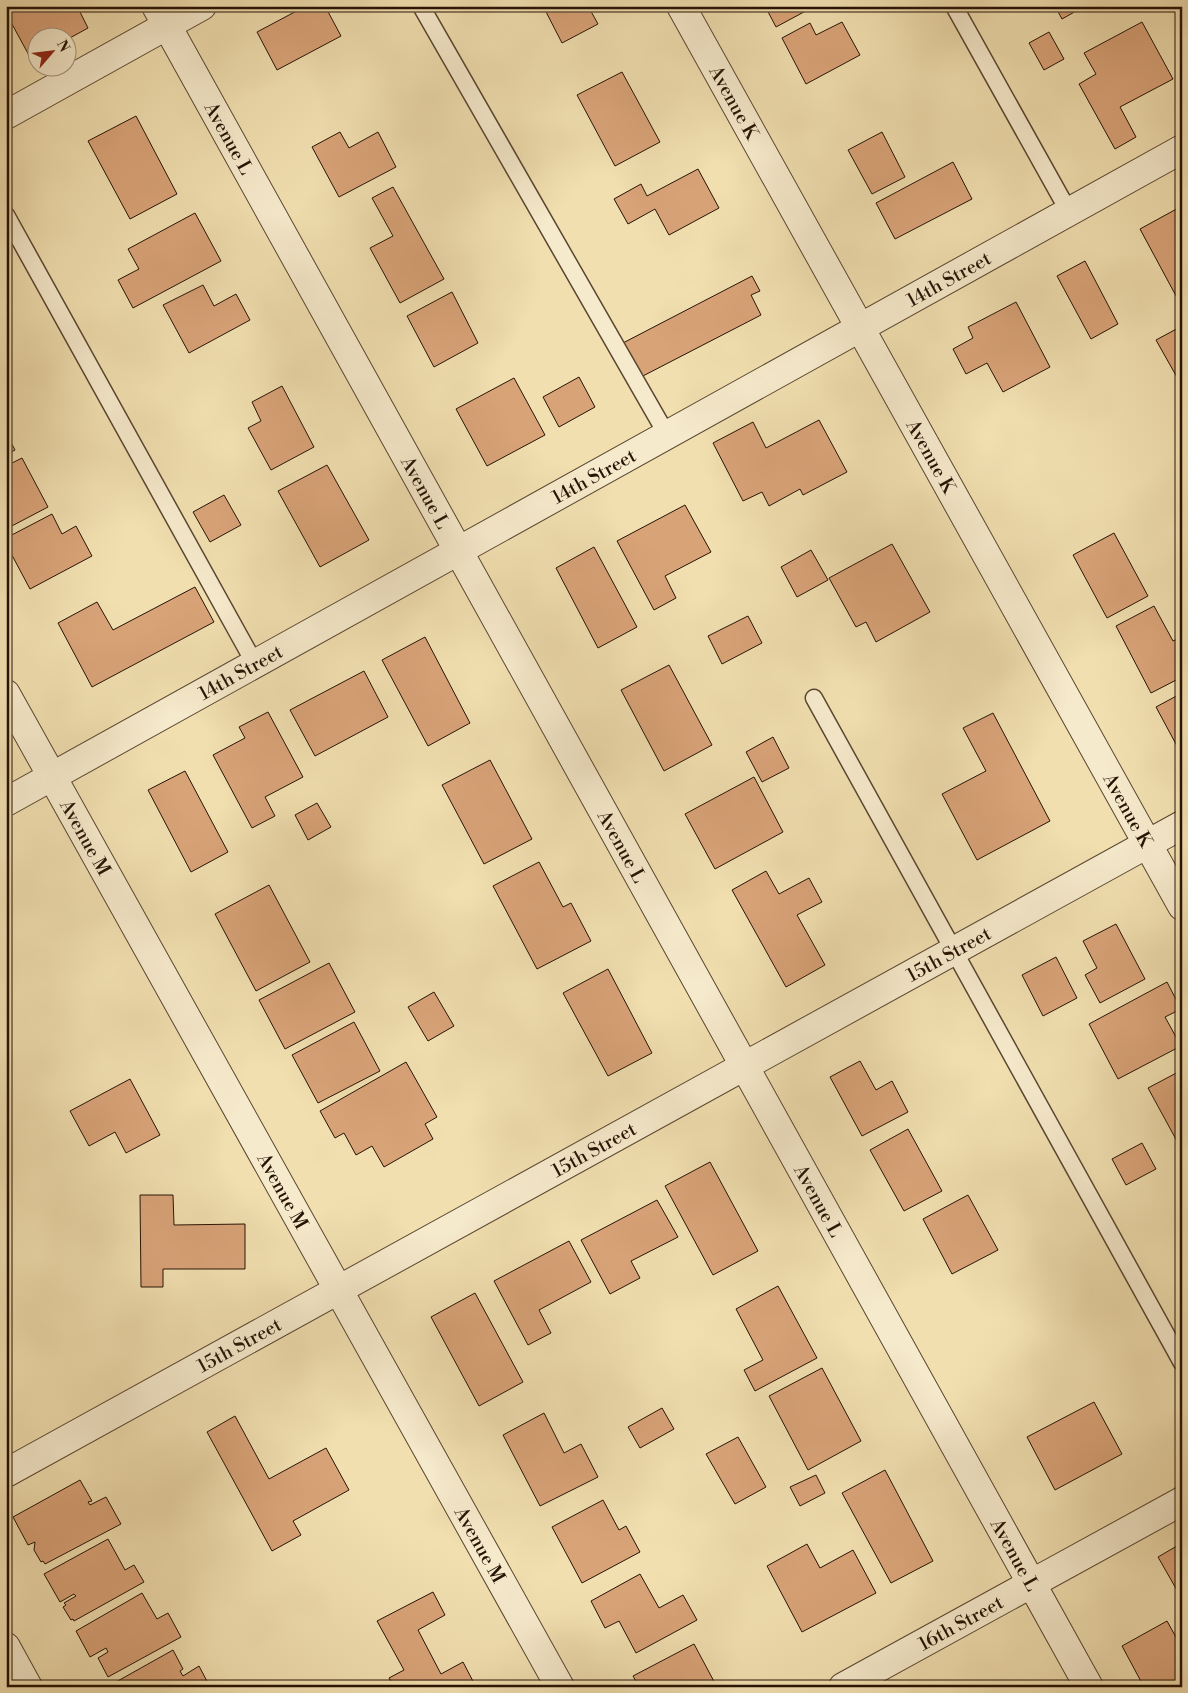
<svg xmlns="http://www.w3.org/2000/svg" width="1188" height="1693" font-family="'Libre Bodoni',serif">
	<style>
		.building { fill: #d9a378; stroke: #261305 }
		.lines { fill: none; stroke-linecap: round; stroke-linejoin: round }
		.service-casing { stroke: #594630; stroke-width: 19 }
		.minor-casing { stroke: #594630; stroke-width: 30 }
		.tertiary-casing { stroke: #594630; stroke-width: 30 }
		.service { stroke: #f6eacc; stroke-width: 16 }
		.minor { stroke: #f6eacc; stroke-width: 28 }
		.tertiary { stroke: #f6eacc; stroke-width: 28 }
		.labels { text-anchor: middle; stroke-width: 4; stroke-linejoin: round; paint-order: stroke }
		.street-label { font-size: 19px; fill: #261305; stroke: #f6eacc }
	</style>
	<rect width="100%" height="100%" fill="#f1dfb0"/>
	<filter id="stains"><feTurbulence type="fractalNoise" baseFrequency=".004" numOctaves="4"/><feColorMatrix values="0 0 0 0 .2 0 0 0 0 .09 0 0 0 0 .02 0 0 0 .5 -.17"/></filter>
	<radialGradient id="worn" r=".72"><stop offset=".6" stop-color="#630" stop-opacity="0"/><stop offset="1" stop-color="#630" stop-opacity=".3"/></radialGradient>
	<g class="building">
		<polygon points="12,6 77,6 88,28 68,39 38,38 38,55 31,59 6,13 6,9"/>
		<polygon points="306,6 325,6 341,36 277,70 257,32"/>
		<polygon points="543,6 588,6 598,24 562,43"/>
		<polygon points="765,6 815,6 776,27"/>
		<polygon points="1055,6 1085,6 1062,19"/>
		<polygon points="842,22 860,55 806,84 782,38 810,23 816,35"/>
		<polygon points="1142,22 1173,79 1120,107 1136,137 1115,149 1079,84 1096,74 1084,53"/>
		<polygon points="1049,32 1064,59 1044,70 1029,43"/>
		<polygon points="622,72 660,142 615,166 577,95"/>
		<polygon points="136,116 177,194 130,219 88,141"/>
		<polygon points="340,132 349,148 378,132 396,167 339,197 312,147"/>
		<polygon points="882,132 905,177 872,194 848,150"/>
		<polygon points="953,162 972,199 895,239 876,203"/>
		<polygon points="698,169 719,208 669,235 655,209 628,224 614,199 641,184 647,196"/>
		<polygon points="393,187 444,279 400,303 370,248 393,236 372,198"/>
		<polygon points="1182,206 1182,307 1140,229"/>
		<polygon points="195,213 221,261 133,308 118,280 139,269 128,249"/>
		<polygon points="1085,261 1118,324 1091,339 1057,276"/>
		<polygon points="752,276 760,291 751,295 761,315 639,378 621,344"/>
		<polygon points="203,285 214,306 236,294 250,320 189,353 163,305"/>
		<polygon points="452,292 478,343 434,367 407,316"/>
		<polygon points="1016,302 1050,367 1003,392 987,363 966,374 953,349 973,338 968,327"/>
		<polygon points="1182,326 1182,377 1178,379 1156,340"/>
		<polygon points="579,377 595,407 559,427 543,397"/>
		<polygon points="514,378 545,435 487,466 456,409"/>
		<polygon points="282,386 314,447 271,470 248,428 261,421 252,402"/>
		<polygon points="819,420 847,472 803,495 800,489 769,506 762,492 743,501 713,443 753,422 766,448"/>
		<polygon points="6,433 15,450 6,455"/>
		<polygon points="22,458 48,507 6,529 6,466"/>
		<polygon points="327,465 369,540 320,567 278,491"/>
		<polygon points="224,495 241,525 210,542 193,512"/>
		<polygon points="685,505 711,552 665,576 676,598 654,610 617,541"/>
		<polygon points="52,514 62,534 76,526 92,556 30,589 6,544 6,538"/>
		<polygon points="1114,533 1148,596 1107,618 1073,555"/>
		<polygon points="892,544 930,612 876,642 866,622 856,627 829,578"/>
		<polygon points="594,547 637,627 598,648 556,568"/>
		<polygon points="811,550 828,580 797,597 781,567"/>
		<polygon points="195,587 214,622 92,687 58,623 97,602 113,630"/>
		<polygon points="1154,606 1173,641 1182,637 1182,677 1151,693 1116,626"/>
		<polygon points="748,616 762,643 722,664 708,636"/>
		<polygon points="425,637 470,723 428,746 382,660"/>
		<polygon points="669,665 712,745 664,771 621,690"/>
		<polygon points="364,671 388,717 315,756 290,710"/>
		<polygon points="1182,693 1182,743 1177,746 1156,707"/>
		<polygon points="268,712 303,777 265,797 275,816 252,828 213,755 245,738 239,727"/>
		<polygon points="993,713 1050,821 977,860 942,794 986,771 963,728"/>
		<polygon points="773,737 789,768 762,782 746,752"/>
		<polygon points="490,760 532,839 484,864 442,785"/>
		<polygon points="185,771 228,852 191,872 148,790"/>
		<polygon points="754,777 783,832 715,869 685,814"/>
		<polygon points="317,803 331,827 308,840 295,815"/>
		<polygon points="539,862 563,907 571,903 591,941 537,969 493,886"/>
		<polygon points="766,871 779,894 809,878 822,902 797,915 825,965 786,987 732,890"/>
		<polygon points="269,885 310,962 256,991 215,914"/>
		<polygon points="1116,924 1145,979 1100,1003 1085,975 1097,968 1083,941"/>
		<polygon points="1056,957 1077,998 1043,1016 1022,975"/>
		<polygon points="329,963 355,1012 285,1049 259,1000"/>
		<polygon points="608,969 652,1053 608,1076 563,993"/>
		<polygon points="1167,982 1181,1009 1165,1017 1181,1046 1118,1079 1089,1024"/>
		<polygon points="434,992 454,1026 428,1041 408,1007"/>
		<polygon points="354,1022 380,1071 318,1103 292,1055"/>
		<polygon points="860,1061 876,1090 892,1081 908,1112 862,1136 830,1077"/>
		<polygon points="406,1062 437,1117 425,1124 433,1139 384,1167 372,1146 356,1155 344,1133 335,1138 320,1111"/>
		<polygon points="1182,1070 1182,1141 1178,1143 1148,1088"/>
		<polygon points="130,1079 160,1135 126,1153 115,1132 89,1146 70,1111"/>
		<polygon points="908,1129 942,1191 904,1211 870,1150"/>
		<polygon points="1142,1143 1156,1169 1126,1185 1112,1159"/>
		<polygon points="710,1162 758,1251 713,1275 665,1186"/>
		<polygon points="140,1195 173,1195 174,1225 245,1224 245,1269 163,1269 163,1287 141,1287"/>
		<polygon points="968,1195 998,1250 952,1274 923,1219"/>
		<polygon points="657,1200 678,1237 631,1261 640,1278 610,1294 581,1240"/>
		<polygon points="569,1241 591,1282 539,1310 551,1333 528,1345 494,1281"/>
		<polygon points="778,1286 817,1358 755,1391 744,1370 763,1360 736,1309"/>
		<polygon points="475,1293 523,1382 479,1406 431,1317"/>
		<polygon points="822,1368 861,1441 808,1470 769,1396"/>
		<polygon points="1094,1402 1122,1454 1055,1490 1027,1437"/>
		<polygon points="662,1408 674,1429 640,1448 628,1427"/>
		<polygon points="544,1413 564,1453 581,1444 598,1477 540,1506 503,1435"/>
		<polygon points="235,1416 269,1479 326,1448 349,1490 293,1521 301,1535 272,1551 207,1432"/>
		<polygon points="738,1437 766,1487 735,1504 706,1454"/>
		<polygon points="885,1470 933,1561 891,1583 842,1493"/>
		<polygon points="816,1475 825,1493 800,1506 790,1487"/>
		<polygon points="80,1480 92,1501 88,1502 90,1505 106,1497 121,1524 45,1564 43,1561 41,1562 34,1550 35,1542 28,1545 13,1517"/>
		<polygon points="603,1500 619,1530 626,1526 640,1552 582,1583 552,1527"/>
		<polygon points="108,1539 125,1570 134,1565 144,1582 74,1621 73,1619 71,1620 63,1607 66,1605 64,1603 76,1596 74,1594 60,1602 44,1574"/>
		<polygon points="1182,1543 1182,1599 1158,1557"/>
		<polygon points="807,1544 820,1568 853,1550 876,1593 802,1632 767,1566"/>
		<polygon points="640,1574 659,1608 683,1595 697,1620 636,1653 619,1621 605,1628 591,1601"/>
		<polygon points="433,1592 445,1615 418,1630 441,1674 463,1662 476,1687 394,1687 389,1678 404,1670 377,1621"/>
		<polygon points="142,1593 157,1619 168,1613 181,1637 108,1677 98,1658 108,1652 106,1648 90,1657 76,1631"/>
		<polygon points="1167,1621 1182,1648 1182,1687 1144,1687 1122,1646"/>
		<polygon points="694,1644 717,1687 639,1687 633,1676"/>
		<polygon points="173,1650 183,1669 180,1671 183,1676 199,1666 210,1687 107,1687"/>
	</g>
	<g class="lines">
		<g class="service-casing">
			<g id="service">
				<polyline points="421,6 667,435"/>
				<polyline points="954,6 1069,212"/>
				<polyline points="6,215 255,664"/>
				<polyline points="814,698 1182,1363"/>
			</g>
		</g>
		<g class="minor-casing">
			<g id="minor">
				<path id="s1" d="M156,6L1089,1687"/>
				<path id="s2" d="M681,6L1182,906"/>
				<polyline points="6,115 202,6"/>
				<path id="s3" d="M6,694L560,1687"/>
				<path id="s4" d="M6,802L1182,149"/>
				<path id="s5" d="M6,1473L1182,825"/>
				<path id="s6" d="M843,1687L1182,1501"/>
			</g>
		</g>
		<g class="tertiary-casing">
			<polyline id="tertiary" points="6,1647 28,1687"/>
		</g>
		<use href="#service" class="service"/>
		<use href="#minor" class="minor"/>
		<use href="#tertiary" class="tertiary"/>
	</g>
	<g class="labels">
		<g class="street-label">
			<text dy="7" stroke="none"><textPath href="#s2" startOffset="110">Avenue K</textPath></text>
			<text dy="7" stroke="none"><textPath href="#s1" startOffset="151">Avenue L</textPath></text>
			<text dy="7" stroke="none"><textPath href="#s4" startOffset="1078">14th Street</textPath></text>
			<text dy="7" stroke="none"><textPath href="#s2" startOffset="515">Avenue K</textPath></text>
			<text dy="7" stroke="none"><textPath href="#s4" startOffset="672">14th Street</textPath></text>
			<text dy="7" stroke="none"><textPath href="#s1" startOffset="556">Avenue L</textPath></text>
			<text dy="7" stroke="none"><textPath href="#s4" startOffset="268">14th Street</textPath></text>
			<text dy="7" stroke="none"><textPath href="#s2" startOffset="920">Avenue K</textPath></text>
			<text dy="7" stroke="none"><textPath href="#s3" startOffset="164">Avenue M</textPath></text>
			<text dy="7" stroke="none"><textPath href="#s1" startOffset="961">Avenue L</textPath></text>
			<text dy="7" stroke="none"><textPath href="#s5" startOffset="1076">15th Street</textPath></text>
			<text dy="7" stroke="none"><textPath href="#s5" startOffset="671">15th Street</textPath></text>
			<text dy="7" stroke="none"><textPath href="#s3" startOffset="569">Avenue M</textPath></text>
			<text dy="7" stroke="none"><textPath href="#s1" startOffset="1366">Avenue L</textPath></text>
			<text dy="7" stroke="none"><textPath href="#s5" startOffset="266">15th Street</textPath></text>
			<text dy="7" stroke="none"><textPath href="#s3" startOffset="974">Avenue M</textPath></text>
			<text dy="7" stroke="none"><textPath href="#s1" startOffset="1771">Avenue L</textPath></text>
			<text dy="7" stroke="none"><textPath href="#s6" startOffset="134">16th Street</textPath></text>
		</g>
	</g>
	<rect width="1188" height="1693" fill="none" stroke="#f1dfb0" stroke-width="25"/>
	<rect x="8" y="8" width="1173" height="1678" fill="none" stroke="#261305" stroke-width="2.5"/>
	<rect x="12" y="12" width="1163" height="1668" fill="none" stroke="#261305"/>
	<g transform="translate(52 52) rotate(62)"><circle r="24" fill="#f6eacc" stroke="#a3947c"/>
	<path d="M0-4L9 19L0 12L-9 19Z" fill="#8f2418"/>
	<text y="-8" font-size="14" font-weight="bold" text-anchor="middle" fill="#261305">N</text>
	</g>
	<rect width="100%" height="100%" filter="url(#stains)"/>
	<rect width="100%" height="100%" fill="url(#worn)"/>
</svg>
